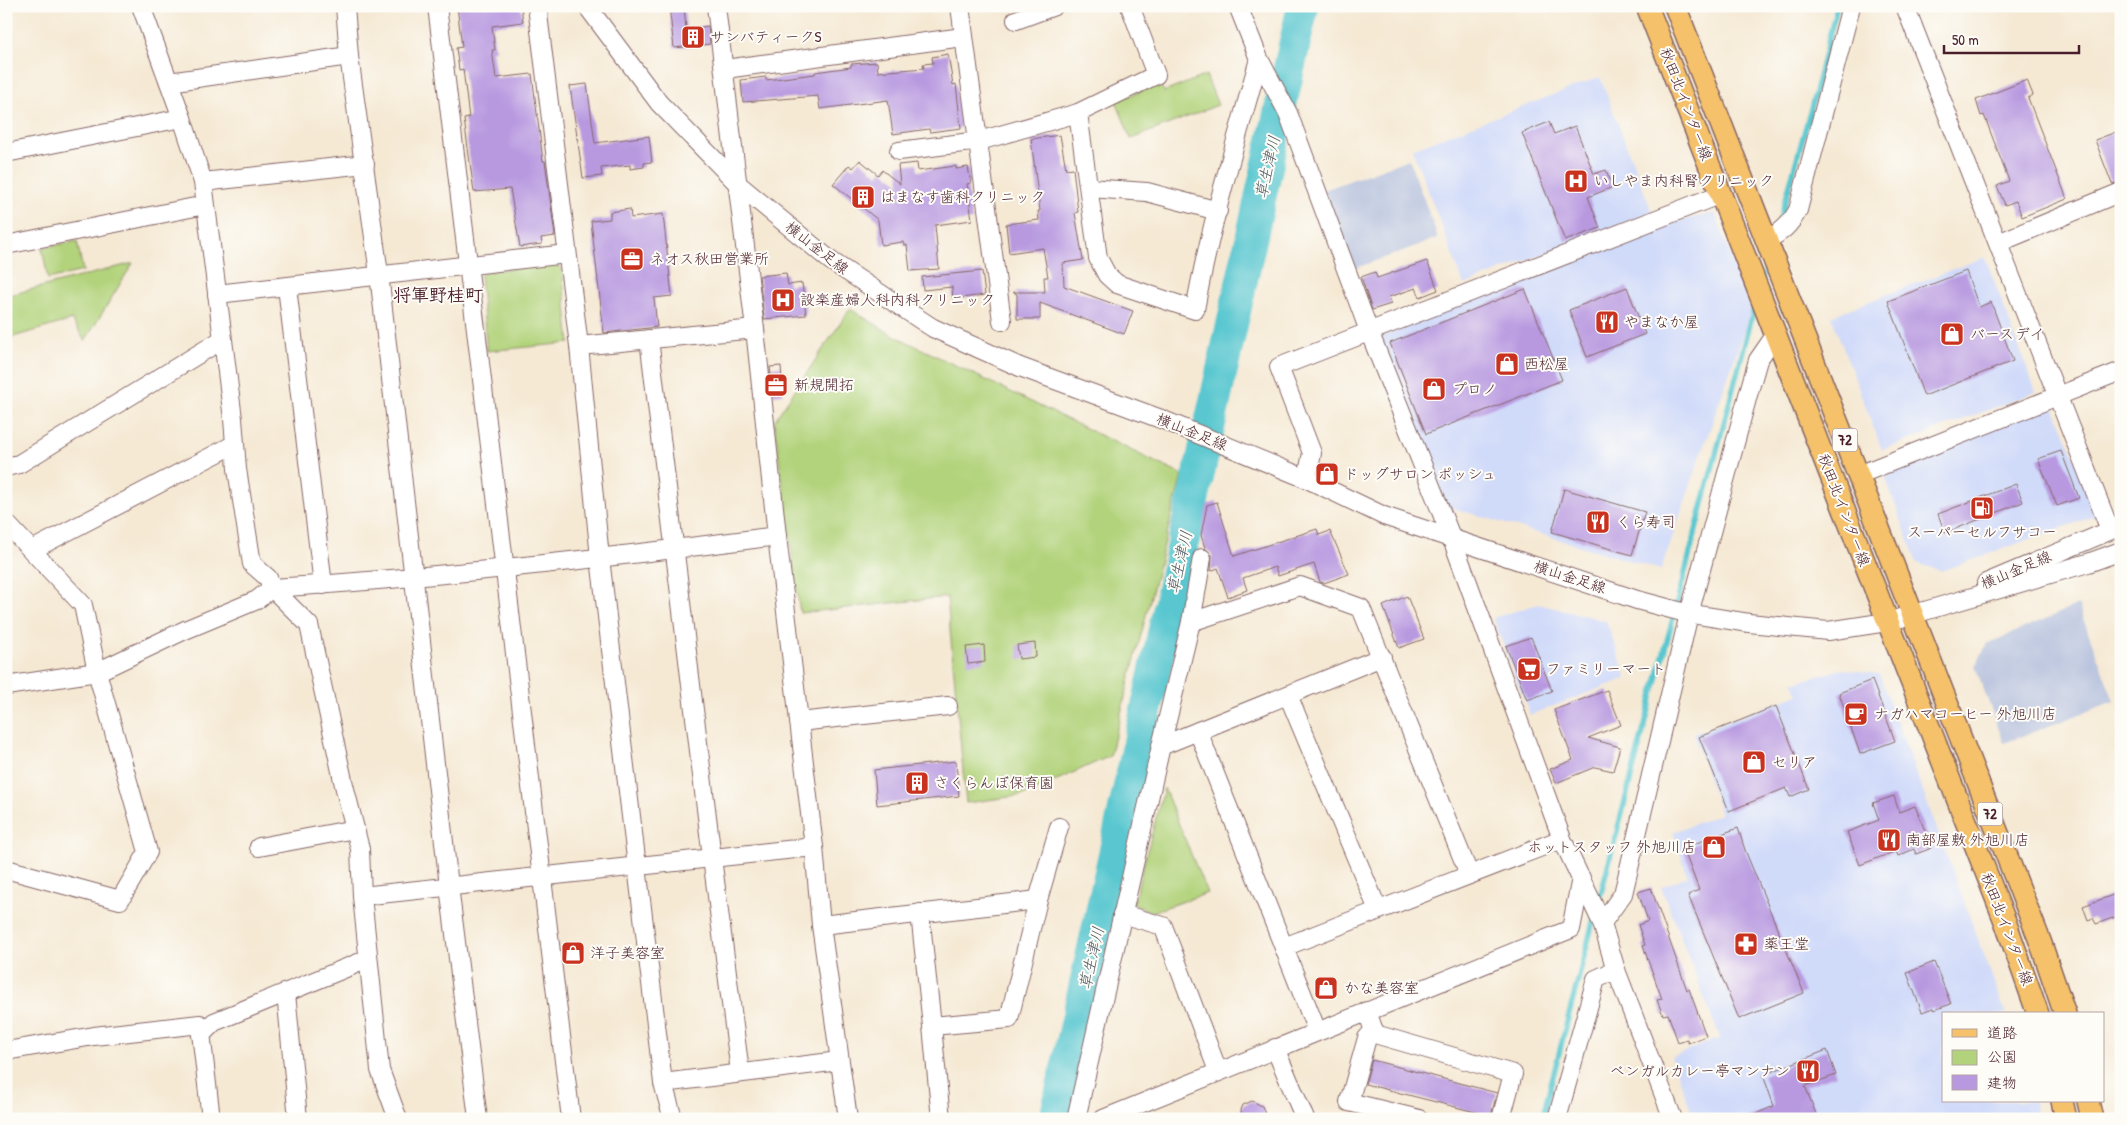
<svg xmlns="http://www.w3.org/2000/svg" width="2127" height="1125" font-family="'Patrick Hand','Klee One',sans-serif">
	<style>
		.built { fill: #d0daf9 }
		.industrial { fill: #bac4de }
		.green { fill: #b2d37b; stroke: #7e7953 }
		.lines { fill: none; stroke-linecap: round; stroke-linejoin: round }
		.stream { stroke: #5ac7d0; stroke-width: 5.5 }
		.river { stroke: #5ac7d0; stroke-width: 32 }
		.building { fill: #b899e0 }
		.minor-casing { stroke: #866666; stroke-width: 20 }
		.major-casing { stroke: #866666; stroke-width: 24 }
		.minor { stroke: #fff; stroke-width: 18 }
		.major { stroke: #f5c16b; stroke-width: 21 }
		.labels { text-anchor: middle; stroke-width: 4; stroke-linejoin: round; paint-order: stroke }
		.shield { fill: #fdfcf7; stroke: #806168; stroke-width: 1 }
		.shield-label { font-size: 14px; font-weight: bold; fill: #4a1f2b }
		.poi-label { font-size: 15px; fill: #4a1f2b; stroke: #fdfcf7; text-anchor: start }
		.street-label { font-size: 15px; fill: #4a1f2b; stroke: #fdfcf7 }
		.water-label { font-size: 16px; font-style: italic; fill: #505a65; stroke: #fdfcf7 }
		.quarter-label { font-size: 18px; font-weight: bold; fill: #4a1f2b; stroke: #fdfcf7 }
	</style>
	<rect width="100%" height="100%" fill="#fdfcf7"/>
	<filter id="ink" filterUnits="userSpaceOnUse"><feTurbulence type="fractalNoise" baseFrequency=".02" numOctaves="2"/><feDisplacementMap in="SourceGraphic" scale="10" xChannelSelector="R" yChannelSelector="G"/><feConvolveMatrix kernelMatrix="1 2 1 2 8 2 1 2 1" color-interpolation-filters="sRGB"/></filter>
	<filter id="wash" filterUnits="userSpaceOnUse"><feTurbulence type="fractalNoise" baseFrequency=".0096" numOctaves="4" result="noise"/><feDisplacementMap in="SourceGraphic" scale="20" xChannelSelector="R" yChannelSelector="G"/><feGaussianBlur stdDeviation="1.12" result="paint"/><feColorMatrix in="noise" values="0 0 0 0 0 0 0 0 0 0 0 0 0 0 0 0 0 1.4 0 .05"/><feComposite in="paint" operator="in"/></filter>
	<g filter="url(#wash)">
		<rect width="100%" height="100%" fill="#f5e9d4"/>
		<g class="built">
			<polygon points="1600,77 1652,212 1464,285 1412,149"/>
			<polygon points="1715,213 1751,311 1661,570 1446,506 1379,337 1675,222"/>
			<polygon points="1985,257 2036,392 1882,450 1831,316"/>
			<polygon points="2053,404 2098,515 1941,571 1917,563 1885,477 1927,454"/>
			<polygon points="1538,604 1606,621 1627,678 1530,715 1493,618"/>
			<polygon points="1842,669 1879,674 2006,1014 1943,1014 1943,1101 2034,1101 2038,1119 1694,1119 1671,1057 1720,1038 1661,887 1688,876 1673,832 1721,814 1693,734 1798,695 1793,683"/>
		</g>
		<g class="industrial">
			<polygon points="1409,159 1438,238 1353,269 1324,190"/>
			<polygon points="2078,605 2114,701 2004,743 1975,666 1987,644"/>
		</g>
		<g class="green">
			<polygon points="1206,75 1218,105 1131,139 1116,101 1160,84 1164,92"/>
			<polygon points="77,241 83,271 48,279 42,248"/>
			<polygon points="133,263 85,341 72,320 6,339 6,296"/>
			<polygon points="554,264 562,269 570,343 487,351 480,276 484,272"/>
			<polygon points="850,309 893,335 1182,475 1110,756 1024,795 966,803 947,597 800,613 774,421"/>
			<polygon points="1164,788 1207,893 1152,912 1133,904"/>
		</g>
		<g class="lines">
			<g class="stream">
				<polyline points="1778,227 1813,101 1837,6"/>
				<polyline points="1761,282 1767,263"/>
				<polyline points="1598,904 1756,301"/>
				<polyline points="1542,1119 1594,918"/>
			</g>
			<polyline class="river" points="1055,1119 1303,6"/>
		</g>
		<g id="blocks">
			<g class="building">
				<polygon points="457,6 521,6 523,22 492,26 495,50 492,50 496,78 532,74 543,161 545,161 555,236 541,238 542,244 520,247 510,189 474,192 464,119 469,118 463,69 459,70 456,48 462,47"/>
				<polygon points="669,6 684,6 686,29 708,26 710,44 674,48"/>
				<polygon points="948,54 953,85 956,84 961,128 930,132 929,129 893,134 888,100 820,109 818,96 743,102 741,80 766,77 766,80 815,74 815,72 851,67 851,64 877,62 878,72 924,68 923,64 933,63 932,57"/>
				<polygon points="2027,80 2033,95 2028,98 2067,199 2022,217 2016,201 2005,205 1997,186 2009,181 1984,115 1981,116 1976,100"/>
				<polygon points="587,84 595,143 649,136 652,162 644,163 644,167 630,169 630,165 601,168 602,176 583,178 570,86"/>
				<polygon points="1549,122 1554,134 1575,126 1594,174 1606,170 1613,187 1588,197 1600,228 1565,241 1522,133"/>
				<polygon points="2121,130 2121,182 2112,184 2095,140"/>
				<polygon points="1060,135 1066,169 1073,168 1078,212 1075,213 1083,260 1063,263 1064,286 1133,311 1124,334 1040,303 1040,319 1017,319 1017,294 1013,292 1045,292 1044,277 1048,277 1043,248 1009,253 1006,224 1039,220 1038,211 1040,211 1031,139"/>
				<polygon points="860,160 878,175 882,170 900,184 898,165 917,163 918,171 956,166 956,169 968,167 971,183 967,184 972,220 935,225 939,269 910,271 907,245 904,245 903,242 881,245 878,220 833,184 849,165 853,168"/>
				<polygon points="630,209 631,218 663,214 672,296 654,298 657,327 604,333 591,221 610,219 610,212"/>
				<polygon points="1427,261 1438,290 1420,297 1416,288 1389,297 1391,304 1372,310 1361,277 1375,272 1377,278"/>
				<polygon points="982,271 985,295 953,299 952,287 923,290 922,277"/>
				<polygon points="1966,271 1979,307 1991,302 2013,361 1924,396 1888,301"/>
				<polygon points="786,273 788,285 802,283 806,315 764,319 759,276"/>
				<polygon points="1627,287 1645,334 1587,357 1569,310"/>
				<polygon points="1525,289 1562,380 1426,434 1390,343"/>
				<polygon points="781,366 783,394 773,395 770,367"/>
				<polygon points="2061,451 2079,498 2057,506 2038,459"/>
				<polygon points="2016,484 2023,502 1945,533 1938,514"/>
				<polygon points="1564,489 1645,512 1632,555 1552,532"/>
				<polygon points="1217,502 1234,556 1317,529 1319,535 1330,531 1349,574 1324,583 1320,582 1314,564 1278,576 1275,567 1243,578 1247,590 1228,597 1218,568 1211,571 1212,555 1205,548 1201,535 1207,505"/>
				<polygon points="1407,596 1424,639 1399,648 1383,606"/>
				<polygon points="1531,637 1552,691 1527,700 1506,646"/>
				<polygon points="1035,643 1036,657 1019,659 1017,645"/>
				<polygon points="984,645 985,662 968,664 966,647"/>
				<polygon points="1872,680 1895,741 1860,754 1839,693"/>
				<polygon points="1607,690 1621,725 1588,738 1620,747 1613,771 1595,767 1556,783 1550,769 1573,760 1554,710"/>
				<polygon points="1776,706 1809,789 1790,797 1786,788 1729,811 1699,737"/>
				<polygon points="956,761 959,796 877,805 874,770"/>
				<polygon points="1894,796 1899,812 1915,806 1932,848 1916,854 1914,849 1898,856 1896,851 1860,865 1847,832 1879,820 1873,803"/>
				<polygon points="1738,828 1745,850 1804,993 1739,1019 1688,895 1699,890 1683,848"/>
				<polygon points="1651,888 1687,990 1689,989 1706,1036 1688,1043 1687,1039 1678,1042 1668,1014 1663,1015 1657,1000 1662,999 1643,946 1645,945 1638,925 1648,921 1638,892"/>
				<polygon points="2121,892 2121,915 2096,924 2093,918 2088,920 2083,906"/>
				<polygon points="1934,962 1951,1004 1934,1010 1933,1008 1922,1012 1907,973"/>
				<polygon points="1827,1050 1836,1075 1805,1086 1818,1119 1744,1119 1774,1106 1763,1075"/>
				<polygon points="1372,1060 1497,1093 1491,1116 1365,1084"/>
				<polygon points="1252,1101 1262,1106 1267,1119 1242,1119 1241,1110 1243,1105"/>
			</g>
		</g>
	</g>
	<g filter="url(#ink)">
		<use href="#blocks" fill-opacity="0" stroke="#866666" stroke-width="1"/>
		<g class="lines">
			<g class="minor-casing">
				<g id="minor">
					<polyline points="141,6 182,118 203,182 233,419 237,469 252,564 268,578 272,588 309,625 344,785 360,849 362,896 380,1070 398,1119"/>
					<polyline points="345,6 349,56 379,274 449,886 478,1119"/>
					<polyline points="437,6 571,1119"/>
					<polyline points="537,6 579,346 600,558 663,1083 673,1119"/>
					<polyline points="587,6 659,103 739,185 831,261 933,328 1020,367 1161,419 1307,479 1384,516 1637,600 1686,613 1749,623 1828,631 1887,622 2088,563 2121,551"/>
					<polyline points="716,6 755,329 777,536 814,847 821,925 848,1119"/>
					<polyline points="960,6 1002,321"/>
					<polyline points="1238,6 1259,59 1288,113 1369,331 1452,539 1562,839 1602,923 1616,970 1673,1119"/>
					<polyline points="1905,6 2110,530"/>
					<polyline points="1016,20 1054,6"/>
					<polyline points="725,69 963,37"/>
					<polyline points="169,82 349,56"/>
					<path d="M1078,113L1098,258L1107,275L1117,284L1195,310C1210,225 1236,142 1259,59"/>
					<polyline points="899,151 979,141 1078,113 1156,75 1130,6"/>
					<polyline points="6,153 182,118"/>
					<polyline points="203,182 365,164"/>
					<polyline points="1089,188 1147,192 1218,211"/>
					<path d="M1767,240C1782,232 1790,225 1798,210L1851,6"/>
					<polyline points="1998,243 2121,192"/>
					<polyline points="6,245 205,205"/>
					<polyline points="287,287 323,585"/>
					<polyline points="217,294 567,254"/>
					<polyline points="649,339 712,858 740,1072"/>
					<polyline points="579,346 755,329"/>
					<polyline points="6,467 19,464 223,339"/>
					<polyline points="1858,475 2121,371"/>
					<polyline points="1307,479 1312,453 1279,367 1721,194"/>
					<polyline points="6,523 83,605 97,672 148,852 120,900 6,869"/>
					<polyline points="32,550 235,444"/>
					<polyline points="1202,558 1191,622 1300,586 1361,608 1469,874"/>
					<polyline points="1986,583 2121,526"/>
					<path d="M6,686L97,672L185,630L257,600L272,588C441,577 609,558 777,536"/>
					<polyline points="1288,695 1378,910"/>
					<polyline points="799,722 948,706"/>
					<polyline points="1198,731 1317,1031"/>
					<polyline points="1161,746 1191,622"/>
					<polyline points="259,847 355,829"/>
					<polyline points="362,896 814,847"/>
					<polyline points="920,913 932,1026"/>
					<polyline points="1122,914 1163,926 1218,1071"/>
					<polyline points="1602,923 1623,894 1689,614 1748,395 1758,360 1776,334"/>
					<polyline points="821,925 1038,900"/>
					<polyline points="1284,947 1562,839"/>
					<polyline points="286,993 298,1119"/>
					<polyline points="1367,1011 1375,1034 1513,1074 1501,1119"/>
					<polyline points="1374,1030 1367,1038 1349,1102 1419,1119"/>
					<polyline points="201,1035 214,1022 368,959"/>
					<polyline points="1275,1048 1305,1119"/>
					<polyline points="6,1051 94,1036 200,1024 211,1119"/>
					<polyline points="663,1083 839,1061"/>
					<polyline points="941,1119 932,1026 1009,1019 1038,900 1059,827"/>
					<polyline points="1076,1119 1161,746 1382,657"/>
					<polyline points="1103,1119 1571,929 1581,878"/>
					<polyline points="1557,1119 1596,979 1616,970"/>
				</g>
			</g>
			<g class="major-casing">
				<g id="major">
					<polyline points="1647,6 2005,921 2038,1014"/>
					<polyline points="1675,6 2040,941 2065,1014"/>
					<polyline points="2062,1101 2066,1119"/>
					<polyline points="2088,1101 2092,1119"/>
				</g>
			</g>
			<use href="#minor" class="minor"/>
			<use href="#major" class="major"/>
		</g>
	</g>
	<defs>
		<g id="building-square" transform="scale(1.25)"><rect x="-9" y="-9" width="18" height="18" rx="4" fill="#c8321e" stroke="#fdfcf7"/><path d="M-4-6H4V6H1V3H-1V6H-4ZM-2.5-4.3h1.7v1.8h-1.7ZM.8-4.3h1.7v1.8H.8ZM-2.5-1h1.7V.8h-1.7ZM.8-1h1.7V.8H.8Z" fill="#fff"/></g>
		<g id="hospital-square" transform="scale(1.25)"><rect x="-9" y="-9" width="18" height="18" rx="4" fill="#c8321e" stroke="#fdfcf7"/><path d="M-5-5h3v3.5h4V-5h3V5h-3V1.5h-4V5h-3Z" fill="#fff"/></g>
		<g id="office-square" transform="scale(1.25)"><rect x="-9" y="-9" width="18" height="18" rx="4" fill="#c8321e" stroke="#fdfcf7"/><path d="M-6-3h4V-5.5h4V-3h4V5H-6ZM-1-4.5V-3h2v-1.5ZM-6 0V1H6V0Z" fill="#fff"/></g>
		<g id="restaurant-square" transform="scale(1.25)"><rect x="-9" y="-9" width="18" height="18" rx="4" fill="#c8321e" stroke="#fdfcf7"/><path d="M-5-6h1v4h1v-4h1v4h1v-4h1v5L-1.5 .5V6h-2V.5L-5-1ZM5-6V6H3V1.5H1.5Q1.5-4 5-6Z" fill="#fff"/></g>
		<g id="shop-square" transform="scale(1.25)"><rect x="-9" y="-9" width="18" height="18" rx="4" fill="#c8321e" stroke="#fdfcf7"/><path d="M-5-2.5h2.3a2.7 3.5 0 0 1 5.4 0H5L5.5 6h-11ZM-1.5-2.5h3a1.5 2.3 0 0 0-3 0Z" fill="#fff"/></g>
		<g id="fuel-square" transform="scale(1.25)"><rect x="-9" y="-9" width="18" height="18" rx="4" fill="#c8321e" stroke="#fdfcf7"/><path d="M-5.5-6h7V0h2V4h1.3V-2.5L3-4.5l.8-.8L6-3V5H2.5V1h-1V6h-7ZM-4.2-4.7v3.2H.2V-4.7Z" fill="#fff"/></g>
		<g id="supermarket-square" transform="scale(1.25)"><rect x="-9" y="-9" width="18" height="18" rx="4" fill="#c8321e" stroke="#fdfcf7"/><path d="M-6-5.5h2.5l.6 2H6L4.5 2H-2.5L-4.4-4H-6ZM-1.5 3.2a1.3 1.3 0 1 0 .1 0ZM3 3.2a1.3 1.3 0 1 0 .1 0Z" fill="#fff"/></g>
		<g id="cafe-square" transform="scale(1.25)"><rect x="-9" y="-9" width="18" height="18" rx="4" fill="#c8321e" stroke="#fdfcf7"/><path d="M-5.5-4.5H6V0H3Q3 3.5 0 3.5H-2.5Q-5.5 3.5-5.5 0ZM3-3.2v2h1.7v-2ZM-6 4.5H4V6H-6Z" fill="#fff"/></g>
		<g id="pharmacy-square" transform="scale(1.25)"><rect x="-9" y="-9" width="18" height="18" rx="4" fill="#c8321e" stroke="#fdfcf7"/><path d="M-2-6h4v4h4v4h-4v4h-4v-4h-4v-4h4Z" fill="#fff"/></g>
	</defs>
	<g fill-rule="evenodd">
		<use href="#building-square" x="693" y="37"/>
		<use href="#hospital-square" x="1576" y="181"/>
		<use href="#building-square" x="863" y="197"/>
		<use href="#office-square" x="632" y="259"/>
		<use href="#hospital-square" x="783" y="300"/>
		<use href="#restaurant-square" x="1607" y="322"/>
		<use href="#shop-square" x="1952" y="334"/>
		<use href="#shop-square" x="1507" y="364"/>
		<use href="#office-square" x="776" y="385"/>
		<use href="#shop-square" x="1434" y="389"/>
		<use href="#shop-square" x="1327" y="474"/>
		<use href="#fuel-square" x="1982" y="508"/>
		<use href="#restaurant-square" x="1598" y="522"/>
		<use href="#supermarket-square" x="1529" y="669"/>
		<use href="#cafe-square" x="1856" y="714"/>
		<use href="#shop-square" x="1754" y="762"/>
		<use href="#building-square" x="917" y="783"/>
		<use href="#restaurant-square" x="1889" y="840"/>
		<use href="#shop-square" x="1714" y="847"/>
		<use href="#pharmacy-square" x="1746" y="944"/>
		<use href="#shop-square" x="573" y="953"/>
		<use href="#shop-square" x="1326" y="988"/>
		<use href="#restaurant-square" x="1808" y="1071"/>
	</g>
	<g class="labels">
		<g class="shield">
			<rect x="1832.5" y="428.5" width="25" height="23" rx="4"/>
			<rect x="1977.5" y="802.5" width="25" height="23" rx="4"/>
		</g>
		<g class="shield-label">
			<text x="1845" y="445">72</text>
			<text x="1990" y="819">72</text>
		</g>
		<g class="poi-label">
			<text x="710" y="42">サンバティークS</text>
			<text x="1594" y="186">いしやま内科腎クリニック</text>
			<text x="880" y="202">はまなす歯科クリニック</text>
			<text x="650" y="264">ネオス秋田営業所</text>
			<text x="800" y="305">設楽産婦人科内科クリニック</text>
			<text x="1624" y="327">やまなか屋</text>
			<text x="1970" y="339">バースデイ</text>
			<text x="1524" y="369">西松屋</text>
			<text x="794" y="390">新規開拓</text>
			<text x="1452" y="394">プロノ</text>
			<text x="1344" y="479">ドッグサロン ポッシュ</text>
			<text x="1616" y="527">くら寿司</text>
			<text x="1982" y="537" text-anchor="middle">スーパーセルフサコー</text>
			<text x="1546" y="674">ファミリーマート</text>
			<text x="1874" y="719">ナガハマコーヒー 外旭川店</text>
			<text x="1772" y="767">セリア</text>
			<text x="934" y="788">さくらんぼ保育園</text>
			<text x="1906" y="845">南部屋敷 外旭川店</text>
			<text x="1696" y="852" text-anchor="end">ホットスタッフ 外旭川店</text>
			<text x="1764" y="949">薬王堂</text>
			<text x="590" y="958">洋子美容室</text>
			<text x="1344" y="993">かな美容室</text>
			<text x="1790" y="1076" text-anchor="end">ベンガルカレー亭マンナン</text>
		</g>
		<g class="street-label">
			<text transform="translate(1686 104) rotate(69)" y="5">秋田北インター線</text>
			<text transform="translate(817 248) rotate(38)" y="5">横山金足線</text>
			<text transform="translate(1192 432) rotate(22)" y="5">横山金足線</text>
			<text transform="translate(1844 510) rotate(69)" y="5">秋田北インター線</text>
			<text transform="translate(2016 570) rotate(-23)" y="5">横山金足線</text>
			<text transform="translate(1570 577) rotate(18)" y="5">横山金足線</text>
			<text transform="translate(2007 929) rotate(69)" y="5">秋田北インター線</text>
		</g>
		<g class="water-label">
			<text transform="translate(1267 167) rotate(-77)" y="6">草生津川</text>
			<text transform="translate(1179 562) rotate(-77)" y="6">草生津川</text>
			<text transform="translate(1091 958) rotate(-77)" y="6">草生津川</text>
		</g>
		<g class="quarter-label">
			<text x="438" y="301">将軍野桂町</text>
		</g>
	</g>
	<rect width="2127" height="1125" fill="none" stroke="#fdfcf7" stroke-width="25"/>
	<rect x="1942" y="1012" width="162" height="90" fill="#fdfcf7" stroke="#b5a4a5"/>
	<rect x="1952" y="1029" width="25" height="8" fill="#f5c16b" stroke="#b5a4a5"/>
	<text x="1987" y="1038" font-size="15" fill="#4a1f2b">道路</text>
	<rect x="1952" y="1050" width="25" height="15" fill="#b2d37b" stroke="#b5a4a5"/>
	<text x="1987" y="1062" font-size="15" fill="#4a1f2b">公園</text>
	<rect x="1952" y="1075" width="25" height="15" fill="#b899e0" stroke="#b5a4a5"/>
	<text x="1987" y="1088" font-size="15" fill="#4a1f2b">建物</text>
	<path d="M1944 45v8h135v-8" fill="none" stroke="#4a1f2b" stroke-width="2.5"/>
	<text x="1952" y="45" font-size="15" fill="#4a1f2b" stroke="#fdfcf7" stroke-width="4" paint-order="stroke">50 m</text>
</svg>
